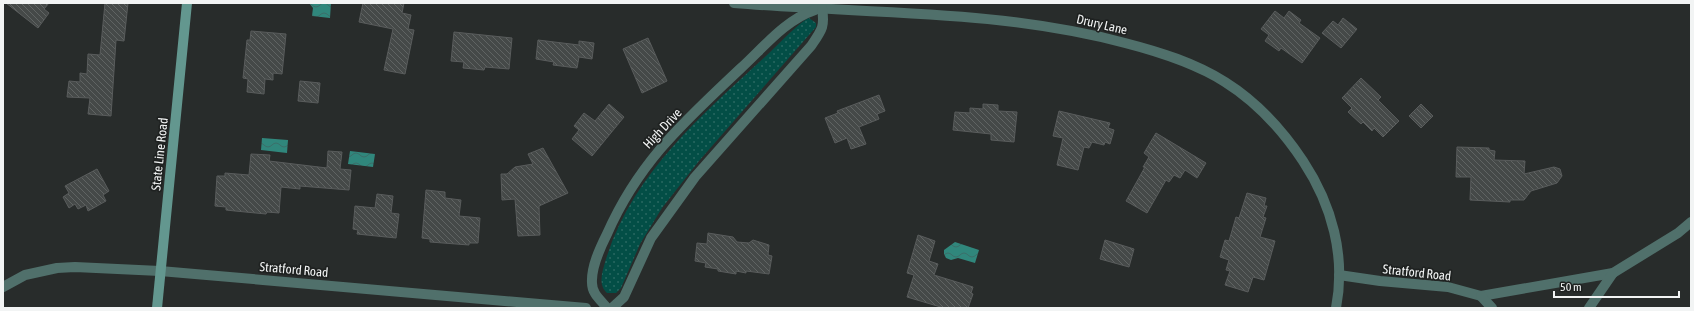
<svg xmlns="http://www.w3.org/2000/svg" width="1694" height="311" font-family="'Asap Condensed',sans-serif">
	<style>
		.grass { fill: url(#grass-dots) }
		.water { fill: url(#water-waves) }
		.building { fill: url(#building-back-hatch); stroke: #595c5c }
		.lines { fill: none; stroke-linecap: round; stroke-linejoin: round }
		.minor { stroke: #50706b; stroke-width: 10 }
		.secondary { stroke: #63978f; stroke-width: 10 }
		.labels { text-anchor: middle; stroke-width: 3.5; stroke-linejoin: round; paint-order: stroke }
		.street-label { font-size: 13px; fill: #f2f4f4; stroke: #1f2221 }
	</style>
	<defs>
		<pattern id="grass-dots" width="8" height="8" patternUnits="userSpaceOnUse"><rect width="8" height="8" fill="#034e46"/><path d="M2 2h.1M6 6h.1" fill="none" stroke="#286861" stroke-width="1.8" stroke-linecap="round"/></pattern>
		<pattern id="water-waves" width="16" height="10" patternUnits="userSpaceOnUse"><rect width="16" height="10" fill="#30877c"/><path d="M0 5q4-4 8 0t8 0" fill="none" stroke="#3a6e68"/></pattern>
		<pattern id="building-back-hatch" width="6" height="6" patternUnits="userSpaceOnUse"><rect width="6" height="6" fill="#454948"/><path d="M-1 5l2 2M0 0l6 6M5-1l2 2" fill="none" stroke="#606463"/></pattern>
	</defs>
	<rect width="100%" height="100%" fill="#282c2b"/>
	<path class="grass" d="M809,18L816,23V27L699,161L662,208L640,244L621,288L616,293H607C597,284 603,270 606,259C633,173 702,115 766,56C775,48 799,22 809,18Z"/>
	<g class="water">
		<polygon points="309,3 331,3 330,18 312,16 313,8"/>
		<polygon points="262,138 288,140 287,153 261,150"/>
		<polygon points="350,151 375,154 373,167 348,164"/>
		<polygon points="955,242 979,250 975,263 958,258 951,260 946,258 944,254 944,250"/>
	</g>
	<g class="building">
		<polygon points="6,3 49,3 44,9 49,13 38,28"/>
		<polygon points="105,3 128,3 124,41 116,40 111,116 88,114 90,98 67,97 69,81 80,82 80,73 87,74 88,54 100,55"/>
		<polygon points="363,3 404,3 402,13 411,15 408,29 414,30 405,74 384,70 393,29 359,22"/>
		<polygon points="1275,11 1284,18 1289,11 1301,20 1299,23 1320,38 1302,63 1281,48 1279,51 1265,41 1269,35 1261,29"/>
		<polygon points="1343,18 1357,29 1341,48 1322,33 1333,21 1338,25"/>
		<polygon points="251,31 286,34 282,74 273,73 273,80 265,79 264,94 247,92 248,79 243,78 247,40 250,40"/>
		<polygon points="454,32 512,38 509,69 485,67 484,70 463,68 464,62 451,61"/>
		<polygon points="648,38 667,81 642,93 623,49"/>
		<polygon points="538,40 579,45 579,41 594,43 592,59 579,57 577,68 553,65 554,62 536,59"/>
		<polygon points="1361,78 1381,97 1378,100 1399,121 1383,137 1374,128 1372,131 1363,122 1361,124 1348,112 1352,108 1342,98"/>
		<polygon points="300,81 320,83 318,103 298,101"/>
		<polygon points="879,95 885,111 877,114 879,119 859,127 866,144 851,149 847,138 835,143 825,118 838,113 837,111"/>
		<polygon points="609,104 624,117 592,156 572,139 579,130 574,126 584,113 595,121"/>
		<polygon points="983,104 998,105 998,111 1017,112 1014,142 991,140 991,134 953,130 955,112 970,113 970,108 983,109"/>
		<polygon points="1421,104 1433,116 1421,128 1409,116"/>
		<polygon points="1059,111 1110,123 1108,128 1114,130 1110,144 1105,142 1104,145 1092,142 1089,148 1084,147 1078,170 1057,165 1063,138 1053,136"/>
		<polygon points="1156,133 1206,163 1197,178 1185,170 1180,178 1174,175 1169,182 1166,180 1147,213 1126,201 1145,167 1143,167 1149,157 1144,153"/>
		<polygon points="1457,147 1489,148 1489,150 1495,151 1494,160 1525,161 1524,174 1554,167 1560,169 1562,176 1557,183 1531,191 1524,200 1510,200 1510,202 1470,200 1471,177 1456,177"/>
		<polygon points="543,148 568,193 539,206 540,235 518,236 515,199 502,200 501,174 507,174 515,167 533,164 528,154"/>
		<polygon points="328,151 342,152 340,169 351,170 349,190 300,186 300,189 281,187 279,213 267,212 266,214 235,211 226,210 226,207 215,206 217,176 225,176 225,173 249,175 251,154 270,155 269,161 327,168"/>
		<polygon points="97,169 109,191 103,195 106,201 88,211 86,205 78,209 75,204 69,208 63,197 69,193 65,186"/>
		<polygon points="426,190 445,192 445,198 461,200 459,216 480,218 478,243 469,243 469,245 430,242 430,239 422,238"/>
		<polygon points="1247,193 1266,198 1264,206 1267,206 1263,217 1266,218 1260,237 1275,241 1264,280 1253,277 1248,292 1225,285 1230,271 1226,270 1229,260 1220,257 1225,240 1229,241 1236,217 1239,218"/>
		<polygon points="377,194 393,196 391,213 399,214 396,238 357,234 358,230 353,229 355,206 375,208"/>
		<polygon points="708,233 733,237 737,242 749,243 753,240 769,245 768,255 772,256 769,274 746,271 746,273 736,271 736,274 718,271 718,269 705,267 706,263 695,261 697,243 707,244"/>
		<polygon points="918,235 935,241 929,261 938,264 934,275 973,287 971,293 973,294 968,308 944,308 907,297 914,275 907,273"/>
		<polygon points="1105,240 1134,249 1129,267 1100,259"/>
	</g>
	<g class="lines">
		<g class="minor">
			<path d="M734,3C864,14 998,9 1125,43C1160,52 1195,63 1225,82C1257,102 1283,131 1303,161C1332,205 1346,256 1336,308"/>
			<polyline points="1339,275 1380,281 1448,287 1481,296 1613,273 1678,233 1691,222"/>
			<polyline points="3,287 25,275 57,268 75,267 160,271 586,308"/>
			<polyline points="1481,296 1492,308"/>
			<path d="M607,308C601,300 592,294 592,283C591,267 600,248 607,234C639,161 685,121 741,68C764,47 785,20 815,10"/>
			<path d="M612,308L624,297L651,238L695,177L811,46C822,30 825,27 822,8"/>
			<polyline points="1589,308 1613,273"/>
		</g>
		<polyline class="secondary" points="157,308 187,3"/>
	</g>
	<g class="labels">
		<g class="street-label">
			<text transform="translate(1102 24) rotate(13)" y="5">Drury Lane</text>
			<text transform="translate(662 128) rotate(-47)" y="5">High Drive</text>
			<text transform="translate(159 154) rotate(-84)" y="5">State Line Road</text>
			<text transform="translate(294 269) rotate(5)" y="5">Stratford Road</text>
			<text transform="translate(1417 272) rotate(6)" y="5">Stratford Road</text>
		</g>
	</g>
	<rect width="1694" height="311" fill="none" stroke="#f2f4f4" stroke-width="8"/>
	<path d="M1554 291v6h125v-6" fill="none" stroke="#f2f4f4" stroke-width="2"/>
	<text x="1560" y="291" font-size="12" fill="#f2f4f4" stroke="#1f2221" stroke-width="3" paint-order="stroke">50 m</text>
</svg>
